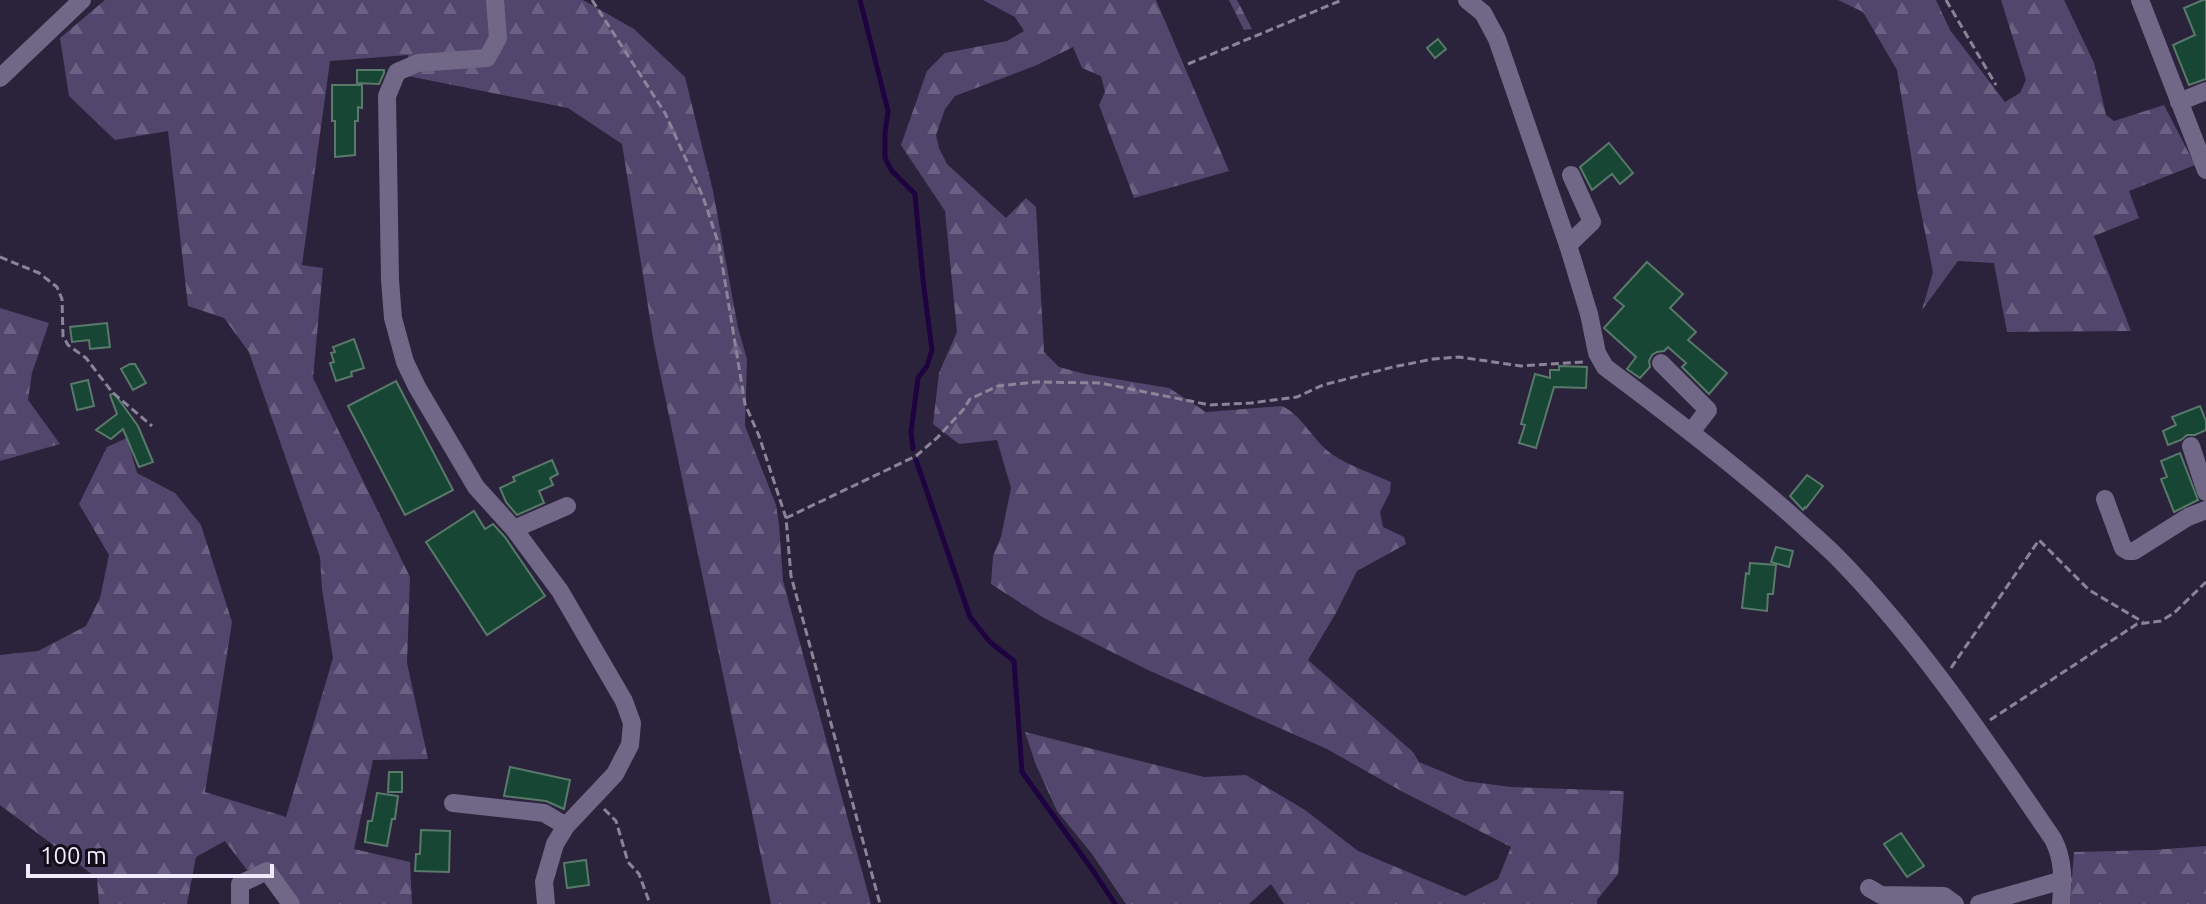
<svg xmlns="http://www.w3.org/2000/svg" width="2206" height="904" font-family="Ubuntu,sans-serif">
	<style>
		.forest { fill: url(#forest-firs) }
		.lines { fill: none; stroke-linecap: round; stroke-linejoin: round }
		.stream { stroke: #1f0340; stroke-width: 5 }
		.building { fill: #174734; stroke: #59796a; stroke-width: 2 }
		.path { stroke: #8b8499; stroke-width: 3; stroke-dasharray: 8 4; stroke-linecap: butt }
		.minor { stroke: #706886; stroke-width: 18 }
	</style>
	<defs>
		<pattern id="forest-firs" width="22" height="20" patternUnits="userSpaceOnUse" patternTransform="scale(2)"><rect width="22" height="20" fill="#52466d"/><path d="M5 1l3.5 6h-7zM16 11l3.5 6h-7z" fill="#6b6183"/></pattern>
	</defs>
	<rect width="100%" height="100%" fill="#2b233b"/>
	<g class="forest">
		<polygon points="105,0 583,0 634,29 685,77 713,191 738,328 747,359 745,426 776,505 779,524 783,581 871,904 771,904 654,344 622,144 568,108 408,76 408,55 330,61 302,265 323,268 313,378 410,577 407,663 428,759 373,760 354,849 410,862 412,904 300,904 271,863 247,870 225,841 196,857 187,904 99,904 97,878 0,805 0,655 38,651 86,626 100,598 109,555 79,504 107,447 127,438 137,473 175,493 201,525 232,622 205,792 286,817 333,658 322,589 320,557 249,352 224,318 188,306 168,131 115,140 69,96 60,38"/>
		<path d="M983,0H1156L1229,171L1134,198L1099,105L1105,92L1101,76L1082,68L1073,47L1037,65L955,96L945,109L936,135L939,148L947,164L1006,218L1026,198L1036,207L1044,352L1059,367L1085,374L1169,388L1206,412L1282,406C1303,416 1312,440 1333,455C1350,466 1373,474 1391,482L1390,492L1380,512L1383,527L1404,537L1406,544L1357,571L1336,613L1308,660L1413,752L1419,762L1465,781L1511,787L1624,791L1618,874L1597,900V904H1284L1271,884L1249,904H1126L1092,854L1057,811L1036,765L1025,732L1204,777L1246,775L1305,810L1358,851L1465,896L1498,879L1511,847L1403,792L1327,749L1148,670L1044,618L991,584L993,556L1001,537L1011,488L997,440L959,444L933,424L939,373L957,332L945,211L901,145L927,71L945,53L1007,41L1024,31L1015,17Z"/>
		<polygon points="1229,0 1237,0 1252,29 1244,30"/>
		<polygon points="1838,0 1936,0 1950,30 2005,102 2020,93 2026,80 2001,0 2064,0 2094,63 2106,115 2114,121 2164,105 2195,165 2129,191 2139,218 2094,236 2131,331 2007,332 1994,263 1958,261 1922,310 1933,272 1917,192 1897,70 1863,12"/>
		<polygon points="0,308 49,323 32,373 28,400 60,444 0,461"/>
		<polygon points="2206,846 2206,904 2070,904 2074,852 2153,850"/>
	</g>
	<g class="lines">
		<g class="stream">
			<polyline points="860,0 888,111 885,133 885,158 892,171 915,194 923,280 932,350 927,366 918,378 911,432 913,449"/>
			<polyline points="916,460 970,617 990,642 1014,661 1022,772 1094,872 1115,904"/>
		</g>
	</g>
	<g class="building">
		<polygon points="2203,0 2206,0 2206,79 2189,85 2173,45 2195,35 2184,8"/>
		<polygon points="1438,39 1446,49 1435,58 1427,48"/>
		<polygon points="357,70 384,70 384,73 379,84 357,83"/>
		<polygon points="332,85 362,85 362,108 358,107 358,121 355,121 355,155 335,157 335,121 332,121"/>
		<polygon points="1609,143 1633,173 1620,184 1612,174 1592,190 1580,167"/>
		<polygon points="1647,262 1683,294 1670,308 1696,332 1688,340 1727,373 1709,394 1682,367 1686,363 1668,347 1664,351 1657,352 1652,355 1649,361 1650,367 1640,378 1627,369 1636,357 1604,328 1624,306 1614,298"/>
		<polygon points="107,323 110,347 90,349 89,340 72,342 70,327"/>
		<polygon points="354,339 364,368 351,372 352,376 336,381 330,363 334,362 331,353 335,352 333,347"/>
		<polygon points="130,364 135,364 146,383 133,390 121,369"/>
		<polygon points="1559,366 1587,367 1586,388 1554,387 1536,448 1519,443 1525,425 1521,424 1535,374 1550,378 1550,370 1559,370"/>
		<polygon points="88,380 94,406 77,410 71,384"/>
		<polygon points="396,381 453,490 405,515 348,406"/>
		<polygon points="114,393 138,426 153,462 139,467 123,429 111,439 96,430 117,414 110,395"/>
		<polygon points="2200,406 2206,421 2206,430 2195,435 2187,435 2181,440 2168,445 2163,431 2176,425 2172,417"/>
		<polygon points="2180,453 2198,500 2174,512 2161,479 2167,477 2161,461"/>
		<polygon points="552,460 558,474 550,478 553,485 539,491 544,503 517,515 506,502 500,488 515,481 513,477"/>
		<polygon points="1807,475 1823,486 1806,508 1805,507 1803,510 1790,496"/>
		<polygon points="474,511 485,529 493,524 505,537 545,596 487,635 426,542"/>
		<polygon points="1776,547 1793,551 1789,567 1771,562"/>
		<polygon points="1750,563 1776,565 1773,594 1768,594 1767,611 1742,608 1746,573 1749,574"/>
		<polygon points="510,767 570,780 564,809 546,801 504,796"/>
		<polygon points="389,772 402,772 402,792 388,792"/>
		<polygon points="377,793 398,796 395,819 392,819 387,846 365,842 368,821 372,821"/>
		<polygon points="421,830 450,831 449,872 415,871 416,854 420,854"/>
		<polygon points="1901,833 1924,866 1907,877 1884,844"/>
		<polygon points="586,860 589,885 567,888 564,863"/>
	</g>
	<g class="lines">
		<g class="path">
			<polyline points="592,0 665,113 703,197 719,245 745,404 759,436 786,518 791,576 880,904"/>
			<polyline points="1946,0 1996,85"/>
			<polyline points="1188,64 1342,0"/>
			<polyline points="0,257 39,273 57,287 62,299 63,336 68,345 86,358 112,392 152,426"/>
			<polyline points="786,518 916,456 938,437 963,410 970,399 998,386 1036,382 1100,383 1210,405 1251,403 1297,397 1323,385 1393,367 1433,359 1459,357 1521,366 1583,362"/>
			<polyline points="1951,668 2039,540 2089,590 2143,622"/>
			<polyline points="1990,720 2137,624 2161,621 2174,613 2206,582"/>
			<polyline points="604,809 616,821 628,862 639,874 650,904"/>
		</g>
		<g class="minor">
			<polyline points="495,0 498,38 487,58 418,63 397,72 387,96 390,280 393,318 405,362 417,387 476,487 514,529 560,591 624,701 632,723 630,745 615,774 566,826 555,844 544,882 546,904"/>
			<path d="M1467,0L1483,13L1497,39L1568,245L1589,314L1597,353L1605,367C1668,414 1731,462 1790,514C1805,528 1821,541 1835,555C1919,640 1986,741 2053,839C2064,860 2063,881 2061,904"/>
			<polyline points="2140,0 2206,170"/>
			<polyline points="0,78 82,0"/>
			<polyline points="2179,102 2206,91"/>
			<polyline points="1568,245 1592,222 1571,175"/>
			<polyline points="1661,363 1708,410 1691,432"/>
			<polyline points="2191,446 2206,492"/>
			<polyline points="2105,499 2123,548 2128,551 2134,551 2188,517 2206,510"/>
			<polyline points="514,529 567,506"/>
			<polyline points="453,803 544,813 566,826"/>
			<polyline points="1869,888 1881,895 1944,896 1955,904"/>
			<polyline points="240,904 240,884 267,871 291,904"/>
			<polyline points="1979,904 2063,880"/>
		</g>
	</g>
	<path d="M28 864v12h244v-12" fill="none" stroke="#f0ebfc" stroke-width="4"/>
	<text x="40" y="864" font-size="24" fill="#f0ebfc" stroke="#120f1a" stroke-width="6" paint-order="stroke">100 m</text>
</svg>
